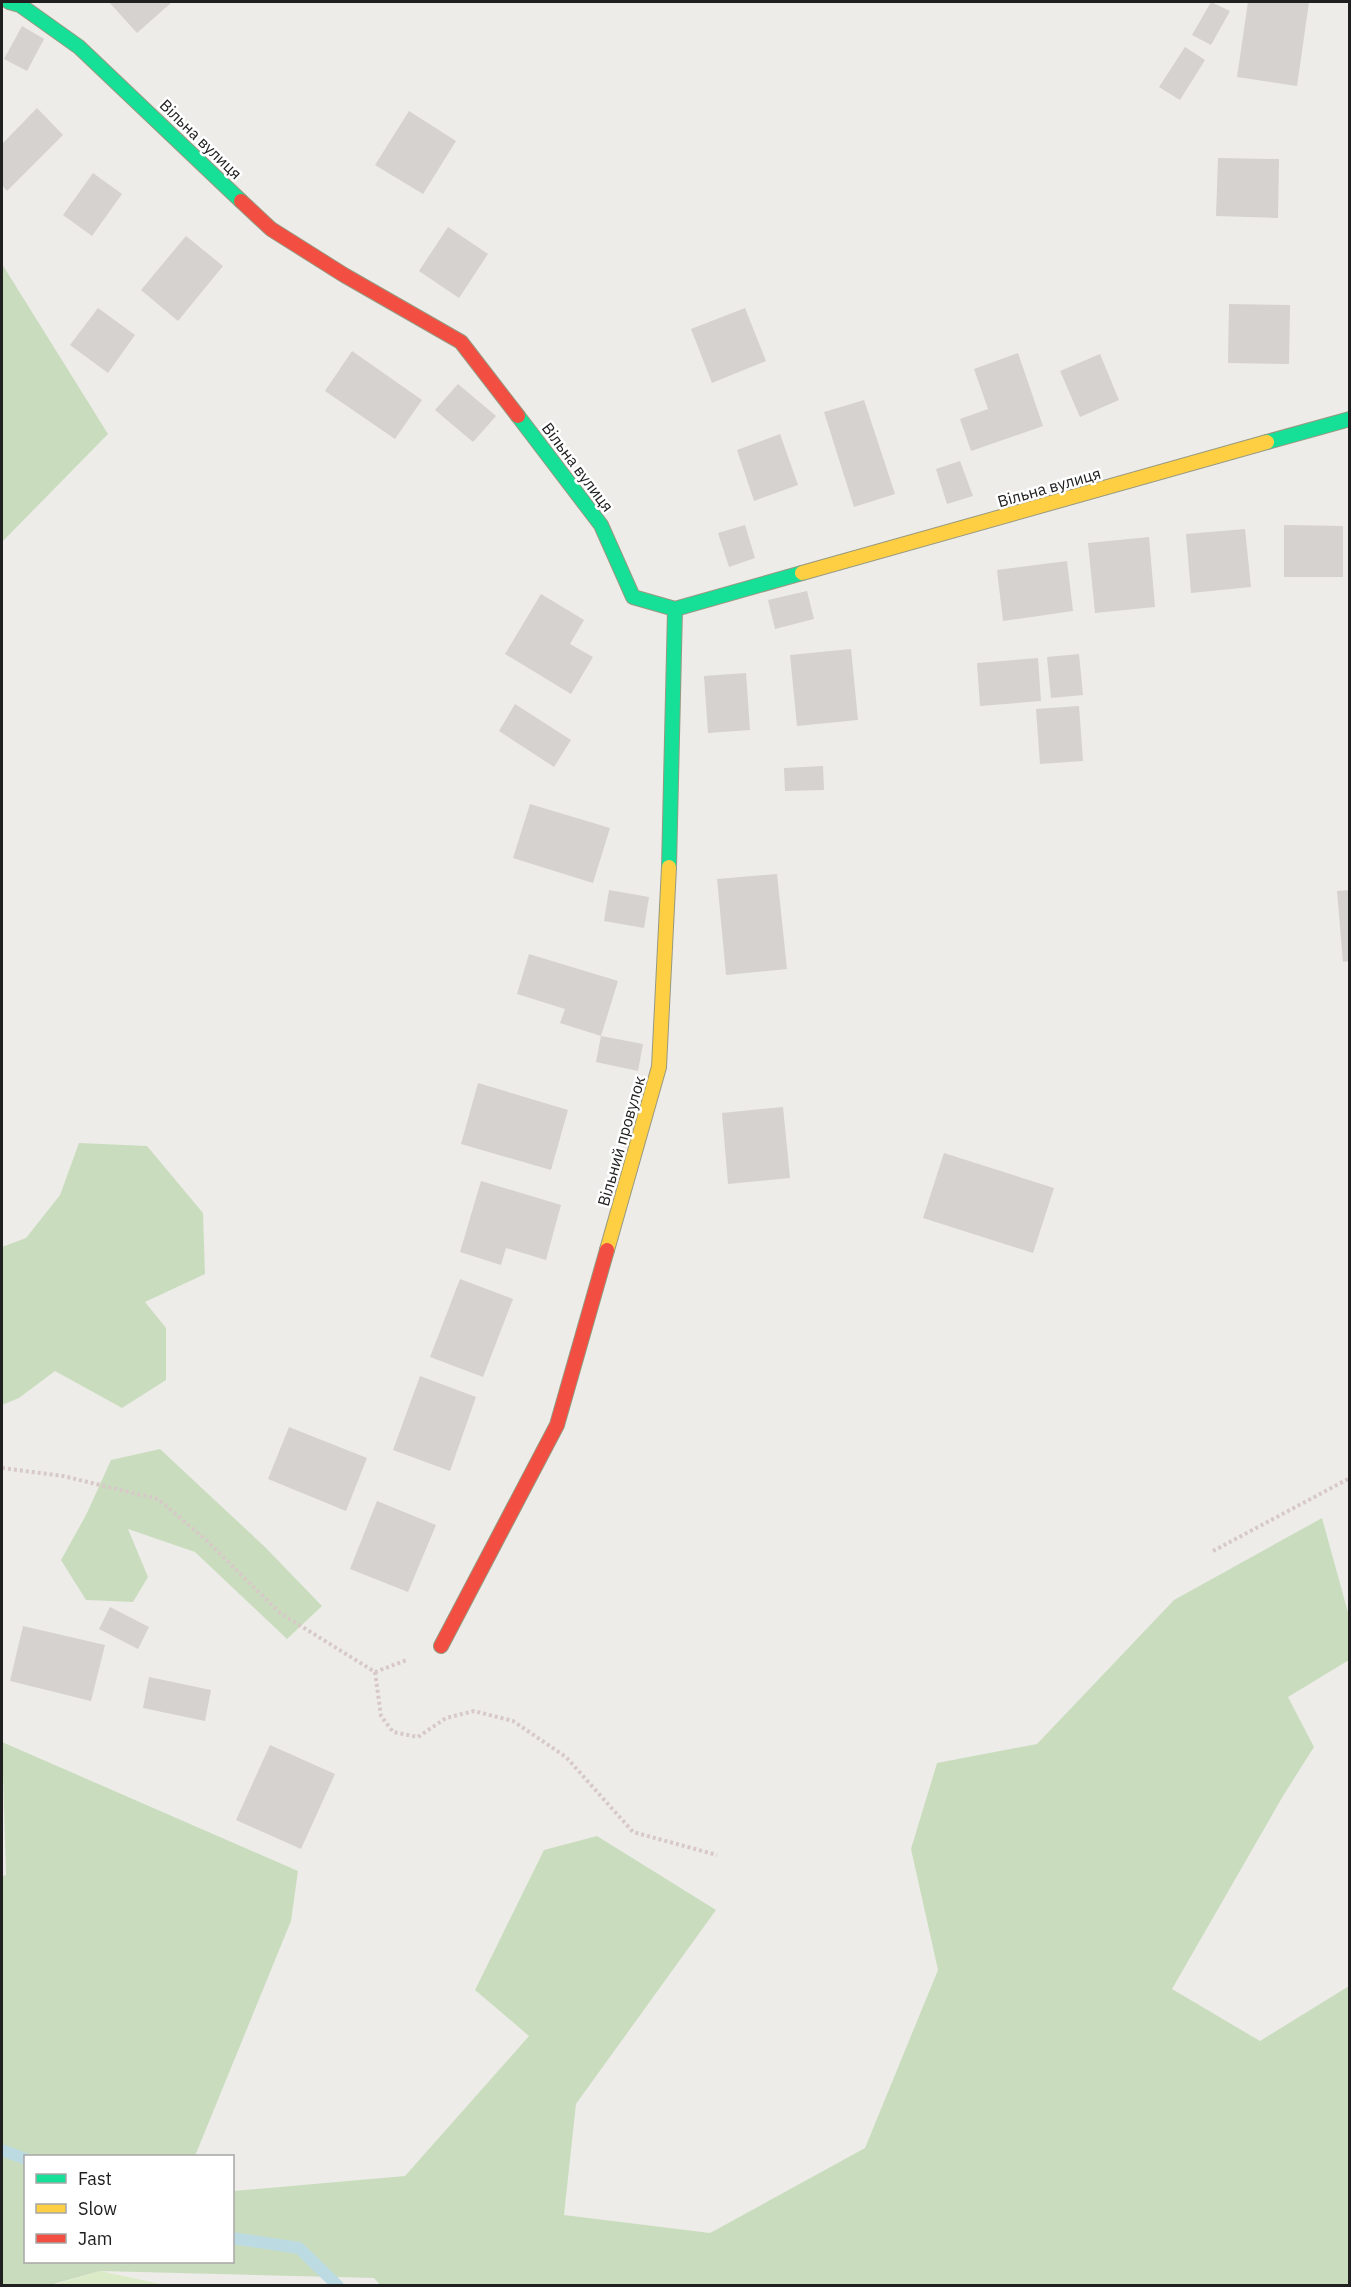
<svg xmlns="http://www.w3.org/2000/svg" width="1351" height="2287" font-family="'IBM Plex Sans',sans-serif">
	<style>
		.grass { fill: #dbebc7 }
		.forest { fill: #c9ddbe }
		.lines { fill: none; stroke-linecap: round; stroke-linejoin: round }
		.stream { stroke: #bcdae2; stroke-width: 12 }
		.building { fill: #d5d2d0 }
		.fast-casing { stroke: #979980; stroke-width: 16 }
		.slow-casing { stroke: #979980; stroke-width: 16 }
		.jam-casing { stroke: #979980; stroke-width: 16 }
		.path { stroke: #d7c9c7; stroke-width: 4; stroke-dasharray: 3 3; stroke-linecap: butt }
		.fast { stroke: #16e098; stroke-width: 14 }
		.slow { stroke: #ffcf43; stroke-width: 14 }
		.jam { stroke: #f24e42; stroke-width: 14 }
		.labels { text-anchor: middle; stroke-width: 5; stroke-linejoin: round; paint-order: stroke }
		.street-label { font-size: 16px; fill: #202020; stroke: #fff }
	</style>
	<rect width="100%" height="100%" fill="#eeece9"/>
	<polygon class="grass" points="100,2271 165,2285 50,2286"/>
	<g class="forest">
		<polygon points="2,264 108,434 2,542"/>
		<polygon points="79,1143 147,1146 203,1213 205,1274 145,1302 166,1328 166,1380 122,1408 55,1371 19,1398 2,1405 2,1247 26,1238 60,1195"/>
		<polygon points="160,1449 265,1547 322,1606 287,1639 195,1552 128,1529 148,1577 133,1602 86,1600 61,1560 86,1515 111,1460"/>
		<polygon points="1322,1518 1349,1616 1349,1660 1288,1697 1314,1747 1283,1796 1172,1989 1260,2041 1349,1986 1349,2285 381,2286 374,2278 100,2271 50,2285 2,2285 2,1876 6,1875 2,1742 298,1871 291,1921 195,2156 26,2156 26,2262 232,2262 233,2191 405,2176 529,2036 475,1990 544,1850 597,1836 716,1910 576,2104 564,2215 710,2233 865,2148 938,1970 911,1849 937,1763 1037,1744 1174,1600"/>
	</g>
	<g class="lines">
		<g class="stream">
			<polyline points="2,2150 26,2159"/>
			<polyline points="232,2238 299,2248 338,2286"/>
		</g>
	</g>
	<g class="building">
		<polygon points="109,2 172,2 137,33"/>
		<polygon points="1211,2 1230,11 1211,45 1192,35"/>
		<polygon points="1248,2 1309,2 1297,86 1237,77"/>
		<polygon points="22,26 44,39 27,71 4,59"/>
		<polygon points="1185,47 1205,60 1180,100 1159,87"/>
		<polygon points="37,108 63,135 7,191 2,185 2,144"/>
		<polygon points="409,111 456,141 423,194 375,165"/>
		<polygon points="1218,158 1279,159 1278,218 1216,216"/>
		<polygon points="93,173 122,194 92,236 63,215"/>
		<polygon points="448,227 488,254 459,298 419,271"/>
		<polygon points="186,236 223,266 178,321 141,290"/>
		<polygon points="1229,304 1290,305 1289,364 1228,363"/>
		<polygon points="98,308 135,335 108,373 70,345"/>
		<polygon points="745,308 766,361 712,383 691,329"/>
		<polygon points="352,351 422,400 395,439 325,391"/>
		<polygon points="1018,353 1043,426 971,451 960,419 988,409 974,369"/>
		<polygon points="1100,354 1119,400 1080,417 1060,371"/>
		<polygon points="458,384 496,416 473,442 435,410"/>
		<polygon points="864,400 895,494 854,507 824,412"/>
		<polygon points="780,434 798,485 754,501 737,450"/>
		<polygon points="960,461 973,496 947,504 936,469"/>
		<polygon points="745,525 755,558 729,567 718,533"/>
		<polygon points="1284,525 1343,526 1343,577 1284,577"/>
		<polygon points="1245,529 1251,587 1191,593 1186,534"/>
		<polygon points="1149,537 1155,607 1095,613 1088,543"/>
		<polygon points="1067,561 1073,611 1003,621 997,570"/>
		<polygon points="807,591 814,619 775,629 768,600"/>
		<polygon points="541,594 584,620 570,644 593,657 571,694 505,654"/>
		<polygon points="851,649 858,720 797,726 790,655"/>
		<polygon points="1079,654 1083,695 1051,698 1047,657"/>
		<polygon points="1038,658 1041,701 980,706 977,663"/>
		<polygon points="746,673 750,730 708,733 704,676"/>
		<polygon points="515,704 571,740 554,767 499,731"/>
		<polygon points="1079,706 1083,761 1040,764 1036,709"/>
		<polygon points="823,766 824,790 785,791 784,768"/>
		<polygon points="530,804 610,828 593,883 513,858"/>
		<polygon points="777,874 787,969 726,975 717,879"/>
		<polygon points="609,890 649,897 644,928 604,921"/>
		<polygon points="1350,890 1350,961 1343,962 1337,891"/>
		<polygon points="529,954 618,981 601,1036 560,1023 565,1009 517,994"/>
		<polygon points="601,1036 643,1044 638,1071 596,1062"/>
		<polygon points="478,1083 568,1110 551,1170 461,1144"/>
		<polygon points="783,1107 790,1178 728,1184 722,1113"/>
		<polygon points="944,1153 1054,1188 1033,1253 923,1218"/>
		<polygon points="481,1181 561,1205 546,1260 506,1248 501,1265 460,1252"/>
		<polygon points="460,1279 513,1299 483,1377 430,1357"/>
		<polygon points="420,1376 476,1397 450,1471 393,1450"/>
		<polygon points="289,1427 367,1458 346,1511 268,1479"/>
		<polygon points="377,1501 436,1525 408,1592 350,1569"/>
		<polygon points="110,1607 149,1627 138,1649 99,1629"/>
		<polygon points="23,1626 105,1645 91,1701 10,1681"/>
		<polygon points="149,1677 211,1690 205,1721 143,1708"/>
		<polygon points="270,1745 335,1774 301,1849 236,1820"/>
	</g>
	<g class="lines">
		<g class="fast-casing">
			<g id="fast">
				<polyline points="9,2 20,5 79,47 241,201"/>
				<polyline points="518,416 601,525 633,597 675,609 802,573"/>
				<polyline points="1267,442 1350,419"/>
				<polyline points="669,867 675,609"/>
			</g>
		</g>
		<g class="slow-casing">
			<g id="slow">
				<polyline points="802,573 1267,442"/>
				<polyline points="607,1250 659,1067 669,867"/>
			</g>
		</g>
		<g class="jam-casing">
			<g id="jam">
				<polyline points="241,201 271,229 344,275 461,342 518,416"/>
				<polyline points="441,1646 557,1425 607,1250"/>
			</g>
		</g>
		<g class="path">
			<polyline points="2,1468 63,1476 158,1499 206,1540 280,1613 375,1672 407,1660"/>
			<polyline points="1213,1551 1350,1478"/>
			<polyline points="375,1672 381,1716 393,1732 418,1737 446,1718 474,1711 513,1721 566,1757 633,1832 717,1855"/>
		</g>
		<use href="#fast" class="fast"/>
		<use href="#slow" class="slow"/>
		<use href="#jam" class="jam"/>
	</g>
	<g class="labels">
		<g class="street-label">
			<text transform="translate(201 139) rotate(44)" y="6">Вільна вулиця</text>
			<text transform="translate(578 467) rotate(53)" y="6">Вільна вулиця</text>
			<text transform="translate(1049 487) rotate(-16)" y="6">Вільна вулиця</text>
			<text transform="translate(621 1141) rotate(-74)" y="6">Вільний провулок</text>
		</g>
	</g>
	<rect width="1351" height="2287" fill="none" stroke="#202020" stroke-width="6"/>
	<rect x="24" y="2155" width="210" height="108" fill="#ffffff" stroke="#a6a6a6" stroke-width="1.5"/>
	<rect x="36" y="2174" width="30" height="9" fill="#16e098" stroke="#a6a6a6" stroke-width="1.5"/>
	<text x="78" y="2185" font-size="18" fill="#202020">Fast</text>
	<rect x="36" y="2204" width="30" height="9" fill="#ffcf43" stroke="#a6a6a6" stroke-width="1.5"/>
	<text x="78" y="2215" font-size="18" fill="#202020">Slow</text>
	<rect x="36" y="2234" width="30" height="9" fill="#f24e42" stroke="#a6a6a6" stroke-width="1.5"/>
	<text x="78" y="2245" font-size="18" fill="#202020">Jam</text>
</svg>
